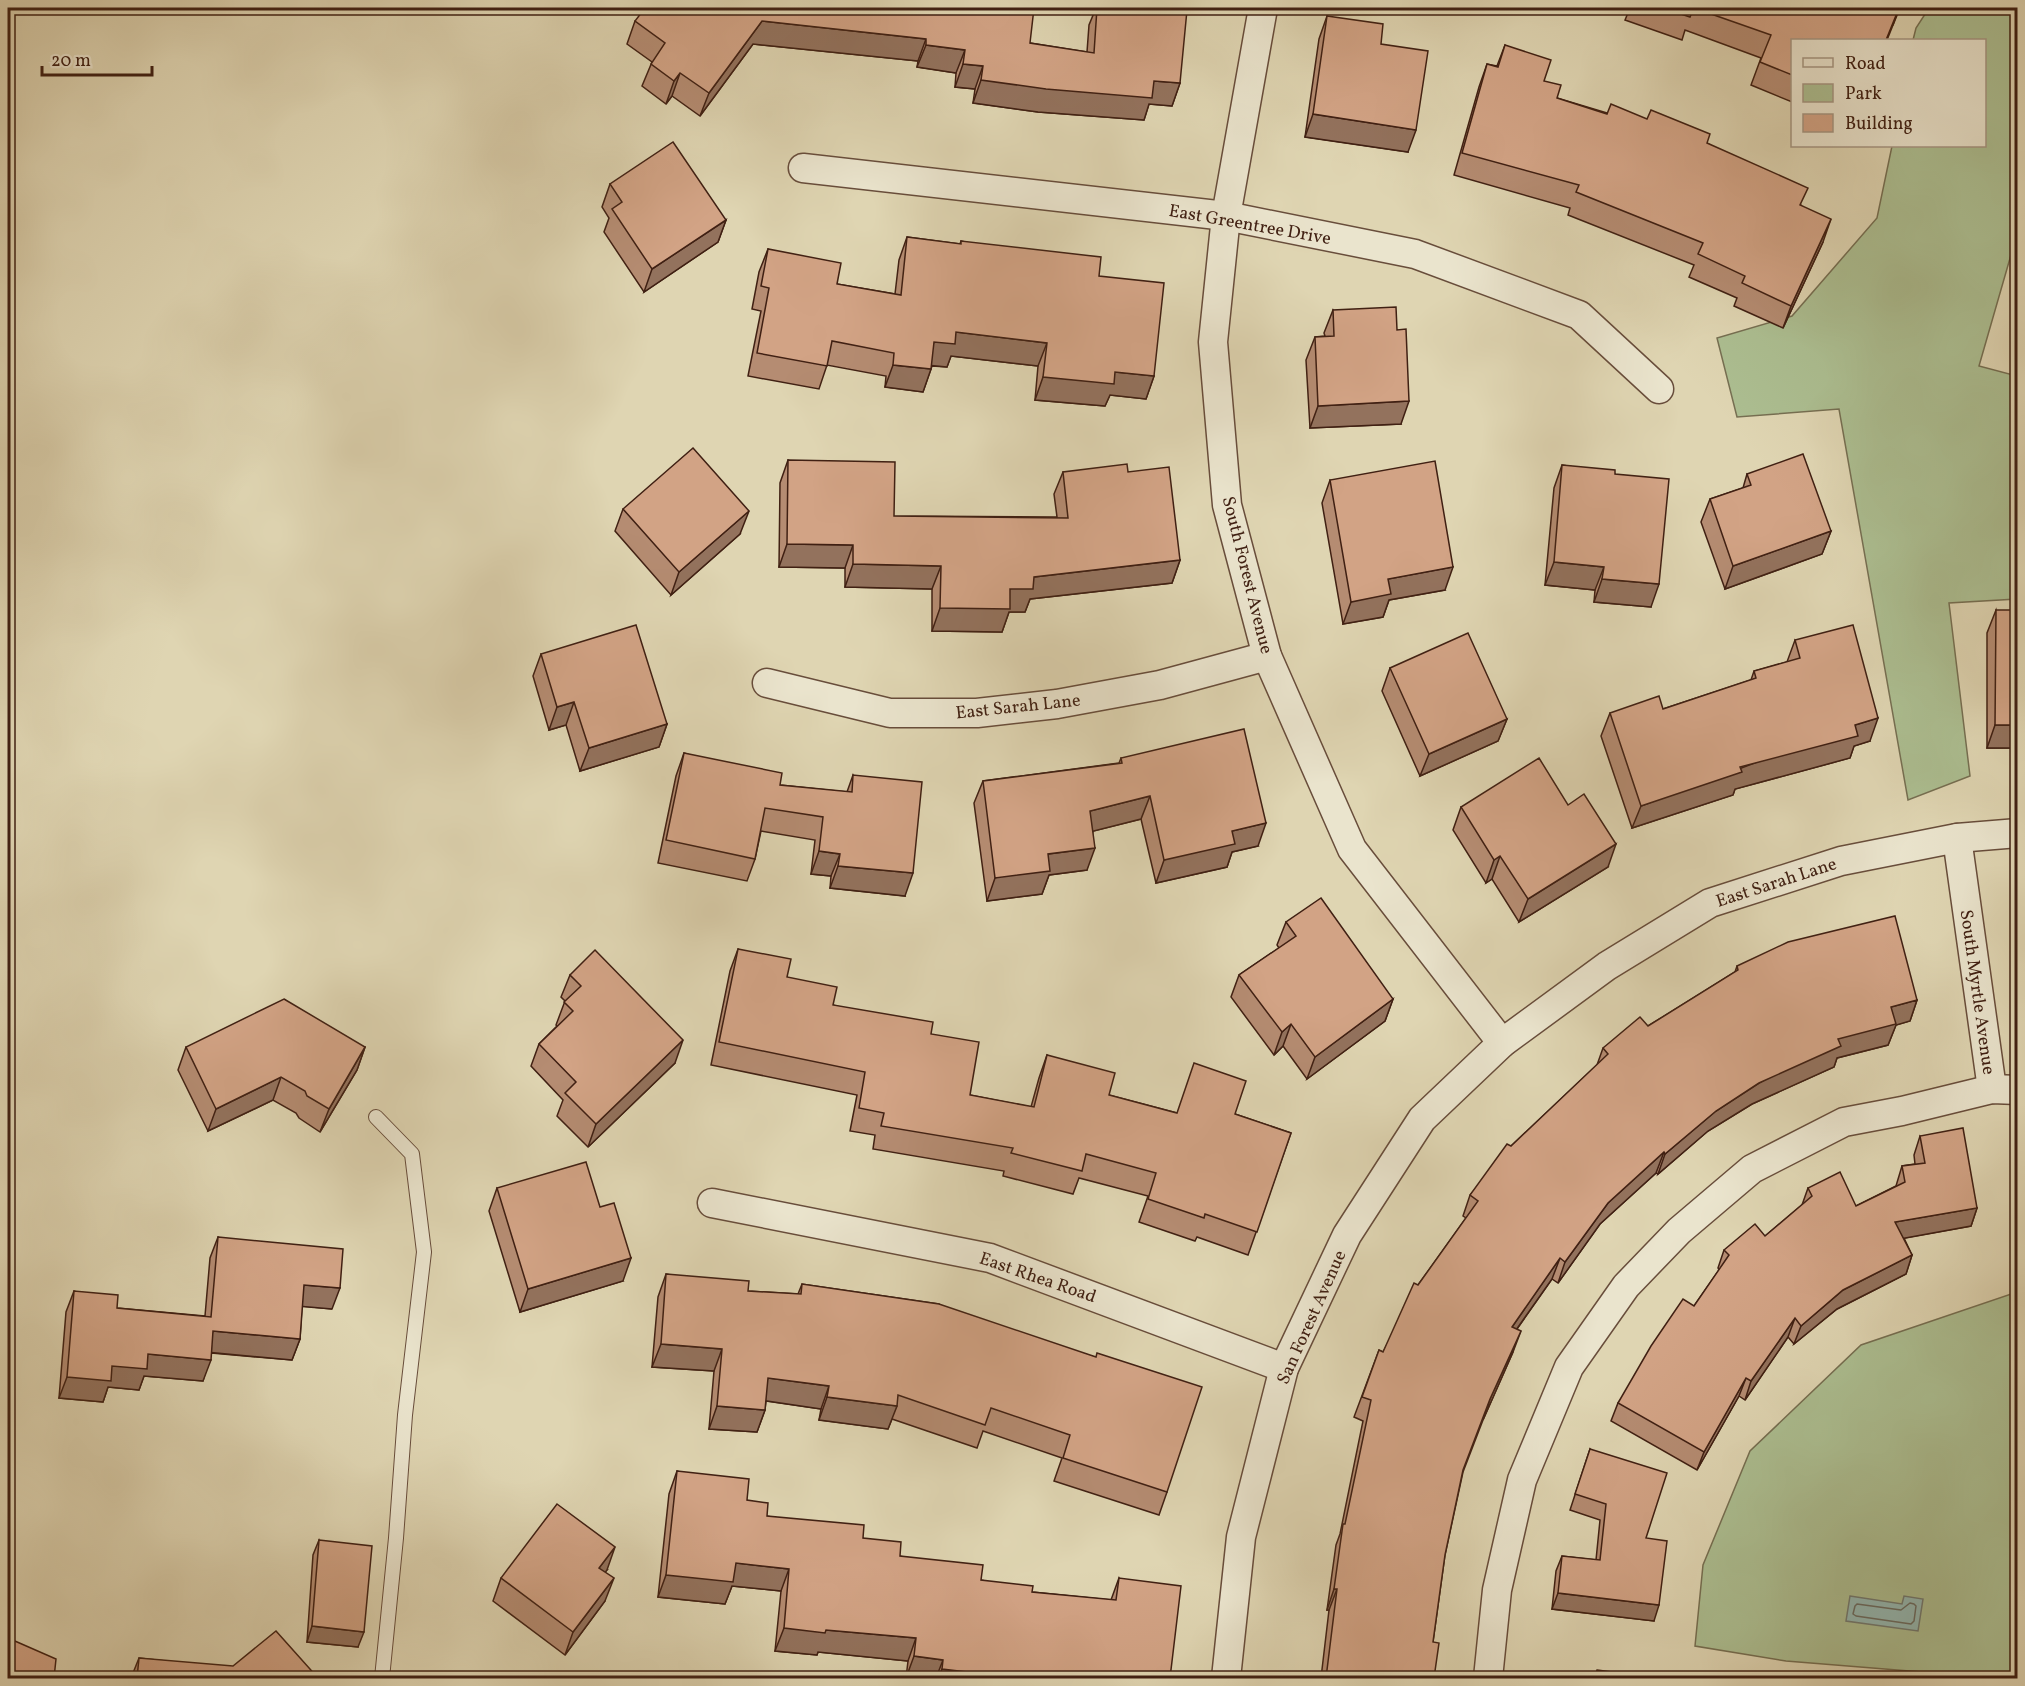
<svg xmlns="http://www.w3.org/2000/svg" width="2025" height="1686" font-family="Vollkorn,serif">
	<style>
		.green { fill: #acbe91; stroke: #766f52; stroke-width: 1.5 }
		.water { fill: #94b8b2; stroke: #727b72; stroke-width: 1.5 }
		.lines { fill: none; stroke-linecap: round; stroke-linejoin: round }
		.shore { stroke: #6a6c62; stroke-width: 1.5 }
		.service-casing { stroke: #684d3b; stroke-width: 16 }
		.minor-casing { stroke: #684d3b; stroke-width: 31 }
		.service { stroke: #eae4cd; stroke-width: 14 }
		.minor { stroke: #eae4cd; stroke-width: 28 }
		.wall { fill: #b58c72; stroke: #402013; stroke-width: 1.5 }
		.shaded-wall { fill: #93725d; stroke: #402013; stroke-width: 1.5 }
		.building { fill: #d2a385; stroke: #402013; stroke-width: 1.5 }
		.labels { text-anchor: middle; stroke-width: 5; stroke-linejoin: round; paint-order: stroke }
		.street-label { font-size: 18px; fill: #402013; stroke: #eae4cd }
	</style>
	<rect width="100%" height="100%" fill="#dfd5b2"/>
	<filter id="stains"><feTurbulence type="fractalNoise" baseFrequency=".00333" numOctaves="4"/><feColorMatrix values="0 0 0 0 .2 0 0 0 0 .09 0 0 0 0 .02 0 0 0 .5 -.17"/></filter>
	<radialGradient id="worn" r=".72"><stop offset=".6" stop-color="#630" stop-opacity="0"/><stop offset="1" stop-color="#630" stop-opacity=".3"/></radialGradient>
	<g class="green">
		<polygon points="1929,8 2017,8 2017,234 1979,366 2017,376 2017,599 1949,603 1970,776 1908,800 1839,409 1737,417 1717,338 1792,316 1877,218 1892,146 1984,146 1984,40 1913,40 1916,28"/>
		<polygon points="2017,1292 2017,1678 1996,1678 1786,1661 1695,1646 1703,1565 1750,1451 1861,1345"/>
	</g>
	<polygon class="water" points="1850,1596 1902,1604 1904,1596 1923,1599 1918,1631 1846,1621"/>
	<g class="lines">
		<polygon class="shore" points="1910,1603 1914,1604 1916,1606 1914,1621 1911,1624 1856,1616 1853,1614 1855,1606 1857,1604 1901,1610"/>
		<g class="service-casing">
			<polyline id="service" points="376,1117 412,1154 424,1252 405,1415 396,1538 382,1678"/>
		</g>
		<g class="minor-casing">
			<g id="minor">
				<polyline points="1263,8 1226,216 1213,342 1227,505 1267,656 1352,849 1502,1043"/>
				<polyline points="803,168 1226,216 1415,254 1579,315 1659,389"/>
				<polyline points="767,683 890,713 977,713 1057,704 1160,685 1267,656"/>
				<polyline points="1957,838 1992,1089"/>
				<polyline points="712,1203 990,1258 1284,1368"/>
				<polyline points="1226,1678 1241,1537 1284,1368 1347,1235 1422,1119 1502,1043 1607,966 1710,903 1841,861 1957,838 2018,833"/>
				<polyline points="1488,1678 1497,1590 1522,1480 1569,1367 1626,1286 1679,1231 1752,1169 1844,1122 1902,1111 1992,1089 2018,1090"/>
			</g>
		</g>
		<use href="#service" class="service"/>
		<use href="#minor" class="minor"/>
	</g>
	<g class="wall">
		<polygon points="1096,8 1097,8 1180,83 1172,106 1149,104 1144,120 1038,112 973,103 975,89 955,87 956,73 917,67 918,61 753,44 700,116 672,96 666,104 642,86 652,62 627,44 635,21 1030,43 1087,52 1089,25"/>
		<polygon points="1630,8 1900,8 1893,25 1792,40 1792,102 1751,85 1761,58 1685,30 1682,40 1625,20"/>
		<polygon points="1327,16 1381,44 1408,152 1305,137 1319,39"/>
		<polygon points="1505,45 1544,81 1557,98 1707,143 1801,205 1823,242 1783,328 1734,306 1737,298 1689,277 1694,265 1568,215 1570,208 1454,175 1479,87 1487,64 1497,66"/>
		<polygon points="610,184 726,220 718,242 644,292 604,232 609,218 602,207"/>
		<polygon points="907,237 960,244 961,241 1099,276 1154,376 1146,399 1110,395 1105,406 1035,400 1038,366 951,356 947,367 932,366 931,369 923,392 885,387 886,376 827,365 819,389 748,376 761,311 752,309 759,272 768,249 837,284 895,294 899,260"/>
		<polygon points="1333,310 1401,424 1310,428 1306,360 1315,337 1325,336 1324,333"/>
		<polygon points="2018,348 2018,372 2013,371"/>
		<polygon points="788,460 894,516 1057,517 1054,494 1063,472 1128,472 1180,560 1172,583 1030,599 1025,612 1009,612 1002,632 932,631 932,589 845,587 845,568 779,567 780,483"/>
		<polygon points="1562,465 1615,474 1651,607 1594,602 1595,590 1545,585 1554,488"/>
		<polygon points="1747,474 1831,531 1822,554 1725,589 1701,522 1710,499 1743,488"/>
		<polygon points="1330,480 1445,590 1389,600 1383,617 1343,624 1322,503"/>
		<polygon points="623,509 740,534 671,595 615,531"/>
		<polygon points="1996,610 2018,748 1987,748 1987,633"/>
		<polygon points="1795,640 1870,741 1854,746 1850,758 1735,789 1733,795 1632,828 1601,736 1610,713 1663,709 1751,680 1754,671 1787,662"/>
		<polygon points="541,654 667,724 659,747 580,771 566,725 549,730 533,676"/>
		<polygon points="1390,668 1507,719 1498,741 1420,776 1382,691"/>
		<polygon points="684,753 780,785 847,792 853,775 905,896 830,888 831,876 811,874 815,840 761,831 755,859 747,881 658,863 676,776"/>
		<polygon points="1121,758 1258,846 1232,852 1227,867 1156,883 1141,819 1093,831 1087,870 1049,875 1042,894 987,901 974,803 983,781 1119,763"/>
		<polygon points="1461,807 1608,867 1519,922 1492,879 1486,883 1453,830"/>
		<polygon points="1286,922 1393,999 1385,1021 1307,1079 1283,1046 1274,1055 1231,997 1239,975 1279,948 1277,945"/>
		<polygon points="738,949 833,1005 931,1034 970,1095 1031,1107 1039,1078 1047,1055 1109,1095 1177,1113 1235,1114 1291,1133 1248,1255 1197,1237 1195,1241 1139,1222 1148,1196 1079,1178 1073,1194 1003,1176 1004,1171 873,1149 875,1135 850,1131 857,1095 711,1065 730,971"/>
		<polygon points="1737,966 1917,1000 1910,1021 1896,1025 1888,1045 1837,1058 1834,1067 1752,1104 1708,1131 1658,1174 1656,1173 1600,1224 1558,1283 1552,1279 1517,1329 1513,1352 1483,1420 1463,1472 1445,1555 1433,1642 1434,1678 1321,1678 1329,1610 1327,1610 1336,1545 1340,1534 1363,1421 1354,1417 1379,1350 1383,1352 1418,1285 1466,1218 1463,1216 1470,1195 1511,1146 1597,1065 1603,1048 1648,1026 1735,972"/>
		<polygon points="570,975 675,1063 588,1147 557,1116 563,1100 531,1066 539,1044 557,1026 556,1025 565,1001 561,997"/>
		<polygon points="186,1047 365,1047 357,1070 320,1132 299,1118 296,1113 273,1100 208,1131 178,1070"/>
		<polygon points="1920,1136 1977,1208 1971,1226 1904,1238 1912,1255 1906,1274 1837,1309 1794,1344 1788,1337 1745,1400 1739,1396 1697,1470 1611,1421 1618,1403 1694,1306 1719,1270 1718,1268 1724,1250 1765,1236 1802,1205 1808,1188 1856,1206 1896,1186 1902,1166 1915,1164 1914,1155"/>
		<polygon points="497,1188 623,1281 520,1312 489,1211"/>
		<polygon points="218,1237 332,1309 302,1306 300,1339 292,1360 211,1353 203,1381 144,1376 139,1390 108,1387 103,1402 59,1398 66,1312 74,1291 117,1308 205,1316 210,1258"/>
		<polygon points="666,1274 748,1291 798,1294 802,1284 939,1304 1167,1492 1159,1515 1054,1481 1062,1458 983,1431 977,1448 892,1419 888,1429 819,1420 821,1409 766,1401 765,1410 757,1432 709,1429 714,1371 652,1367 658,1297"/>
		<polygon points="1590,1449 1646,1538 1654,1621 1552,1609 1556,1571 1562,1556 1596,1560 1600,1520 1570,1510"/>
		<polygon points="677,1471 747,1500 767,1516 863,1538 900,1556 981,1580 1032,1592 1111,1600 1119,1578 1170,1678 906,1678 908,1661 818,1652 817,1655 775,1651 781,1591 732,1586 725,1604 658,1597 669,1494"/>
		<polygon points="319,1540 358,1647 307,1642 313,1555"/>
		<polygon points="607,1570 605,1572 605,1601 565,1655 493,1601 501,1578"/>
		<polygon points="139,1658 318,1678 131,1678"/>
	</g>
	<g class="shaded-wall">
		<polygon points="1899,8 1893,25 1887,40 1886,40"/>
		<polygon points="762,21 926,39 918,61 753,44 700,116 709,93"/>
		<polygon points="926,45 965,50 956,73 917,67"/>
		<polygon points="963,64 983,66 975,89 955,87"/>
		<polygon points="680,73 672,96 666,104 674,81"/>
		<polygon points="981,80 1154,81 1180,83 1172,106 1149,104 1144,120 1038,112 973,103"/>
		<polygon points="1313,114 1416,130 1408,152 1305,137"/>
		<polygon points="1831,219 1823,242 1783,328 1791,306"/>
		<polygon points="726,220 718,242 644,292 652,269"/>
		<polygon points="956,332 1047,343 1038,366 951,356 947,367 926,365 934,342"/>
		<polygon points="893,365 931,369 923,392 885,387"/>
		<polygon points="1115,372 1154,376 1146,399 1110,395 1105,406 1035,400 1043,377"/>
		<polygon points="1409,401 1401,424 1310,428 1318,406"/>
		<polygon points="749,511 740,534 671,595 679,572"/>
		<polygon points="1831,531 1822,554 1725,589 1733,566"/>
		<polygon points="787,544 853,545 845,568 779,567"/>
		<polygon points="1180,560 1172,583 1030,599 1025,612 1009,612 1002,632 932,631 940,608 1010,589 1034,577"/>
		<polygon points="1554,562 1604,567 1595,590 1545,585"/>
		<polygon points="853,564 941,566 932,589 845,587"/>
		<polygon points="1453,567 1445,590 1389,600 1383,617 1343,624 1351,602 1388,579"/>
		<polygon points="1602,579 1659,584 1651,607 1594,602"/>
		<polygon points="574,702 566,725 549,730 557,707"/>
		<polygon points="1878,718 1870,741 1854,746 1850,758 1735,789 1733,795 1632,828 1641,806 1855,725"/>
		<polygon points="1507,719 1498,741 1420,776 1429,754"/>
		<polygon points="667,724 659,747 580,771 589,748"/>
		<polygon points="1995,725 2018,725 2018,748 1987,748"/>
		<polygon points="1150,796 1141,819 1082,834 1090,811"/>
		<polygon points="1266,823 1258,846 1232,852 1227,867 1156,883 1164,860 1232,831"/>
		<polygon points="1616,844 1608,867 1519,922 1528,899"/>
		<polygon points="1095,848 1087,870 1049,875 1042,894 987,901 995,878 1048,854"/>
		<polygon points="819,851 840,854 831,876 811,874"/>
		<polygon points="1500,856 1492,879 1486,883 1494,860"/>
		<polygon points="838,866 913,873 905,896 830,888"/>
		<polygon points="1393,999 1385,1021 1307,1079 1315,1057"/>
		<polygon points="1917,1000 1910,1021 1896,1025 1888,1045 1837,1058 1834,1067 1752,1104 1708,1131 1658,1174 1665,1154 1716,1111 1759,1083 1838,1039 1891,1007"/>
		<polygon points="1291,1024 1283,1046 1274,1055 1282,1032"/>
		<polygon points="683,1040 675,1063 588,1147 596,1124"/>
		<polygon points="365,1047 357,1070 320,1132 329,1109"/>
		<polygon points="281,1077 273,1100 208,1131 216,1109"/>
		<polygon points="1664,1152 1656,1173 1600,1224 1558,1283 1565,1262 1608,1203"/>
		<polygon points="1977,1208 1971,1226 1889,1241 1895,1222"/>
		<polygon points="1912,1255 1906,1274 1837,1309 1794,1344 1801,1326 1843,1290"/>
		<polygon points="631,1258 623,1281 520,1312 528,1289"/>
		<polygon points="1560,1258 1552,1279 1504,1347 1512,1327"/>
		<polygon points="304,1285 340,1288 332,1309 297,1306"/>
		<polygon points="1795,1318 1788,1337 1745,1400 1751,1381"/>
		<polygon points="213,1331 300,1339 292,1360 206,1352"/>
		<polygon points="1521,1331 1513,1352 1483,1420 1490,1399"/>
		<polygon points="661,1344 722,1349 714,1371 652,1367"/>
		<polygon points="148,1354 211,1360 203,1381 144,1376 139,1390 108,1387 103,1402 59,1398 67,1377"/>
		<polygon points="768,1378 829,1386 821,1409 760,1400"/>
		<polygon points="1746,1378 1739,1396 1697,1470 1704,1452"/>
		<polygon points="827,1397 897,1406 888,1429 819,1420"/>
		<polygon points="717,1406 765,1410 757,1432 709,1429"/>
		<polygon points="615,1547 607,1570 591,1590 599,1568"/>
		<polygon points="736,1563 789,1569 781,1591 732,1586 725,1604 658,1597 666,1575"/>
		<polygon points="614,1578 605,1601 565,1655 573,1632"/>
		<polygon points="1334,1589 1337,1589 1329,1610 1327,1610"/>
		<polygon points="1558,1593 1659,1605 1654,1621 1552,1609"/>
		<polygon points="312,1626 364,1632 358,1647 307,1642"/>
		<polygon points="784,1628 826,1630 916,1638 908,1661 818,1652 817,1655 775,1651"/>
		<polygon points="914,1656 943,1660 936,1678 906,1678"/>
		<polygon points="942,1669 1018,1678 938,1678"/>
	</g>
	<g class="building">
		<polygon points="645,8 1034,8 1030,43 1094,53 1097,8 1160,8 1187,10 1180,83 1154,81 1152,98 1046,89 981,80 983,66 963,64 965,50 926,45 926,39 762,21 709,93 680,73 674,81 651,64 665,43 635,21"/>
		<polygon points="1663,8 1899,8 1886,40 1792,40 1792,75 1760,62 1771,35 1694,8 1690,17"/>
		<polygon points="1327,16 1383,24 1381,44 1428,51 1416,130 1313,114"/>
		<polygon points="1505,45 1551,60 1544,81 1561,85 1557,98 1607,114 1611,104 1647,119 1651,110 1710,134 1707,143 1808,188 1800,205 1831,219 1791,306 1742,283 1745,276 1698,254 1703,243 1576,192 1579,185 1462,153 1487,64 1498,67"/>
		<polygon points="673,142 726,220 652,269 612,209 622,202 610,184"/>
		<polygon points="907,237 961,244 961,241 1101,257 1099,276 1164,283 1154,376 1115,372 1114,384 1043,377 1047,343 956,332 955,344 934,342 931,369 893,365 894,353 832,341 827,366 757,353 769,288 761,286 768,249 841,263 837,284 901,295"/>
		<polygon points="1396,307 1397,330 1406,329 1409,401 1318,406 1315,337 1334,336 1333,310"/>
		<polygon points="693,448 749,511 679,572 623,509"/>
		<polygon points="1803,454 1831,531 1733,566 1710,499 1751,485 1747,474"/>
		<polygon points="788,460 895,462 894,516 1068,518 1063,472 1127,464 1128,472 1169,467 1180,560 1034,577 1033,589 1010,589 1010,609 940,608 941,566 853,564 853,545 787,544"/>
		<polygon points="1435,461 1453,567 1388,579 1391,594 1351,602 1330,480"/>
		<polygon points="1562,465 1615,470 1615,474 1669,479 1659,584 1602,579 1604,567 1554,562"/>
		<polygon points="1996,610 2018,610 2018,725 1995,725"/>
		<polygon points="636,625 667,724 589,748 574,702 557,707 541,654"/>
		<polygon points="1853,625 1878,718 1855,725 1858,736 1740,767 1742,772 1641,806 1610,713 1659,696 1663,709 1756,678 1754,671 1800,658 1795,640"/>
		<polygon points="1468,633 1507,719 1429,754 1390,668"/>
		<polygon points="1244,729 1266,823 1232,831 1235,844 1164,860 1150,796 1090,811 1095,848 1048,854 1050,871 995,878 983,781 1122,763 1121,758"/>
		<polygon points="684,753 782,773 780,785 852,792 853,775 922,782 913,873 838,866 840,854 819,851 823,817 765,808 755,859 666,840"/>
		<polygon points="1539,758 1568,805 1584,794 1616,844 1528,899 1500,856 1494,860 1461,807"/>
		<polygon points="1321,898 1393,999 1315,1057 1291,1024 1282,1032 1239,975 1296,936 1286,922"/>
		<polygon points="1895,916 1917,1000 1891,1007 1896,1024 1838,1039 1841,1046 1759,1083 1716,1111 1665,1154 1664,1152 1608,1203 1565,1262 1560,1258 1512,1327 1521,1331 1490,1399 1463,1470 1445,1555 1433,1642 1439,1643 1434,1678 1326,1678 1337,1589 1334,1589 1343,1524 1345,1524 1371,1400 1362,1397 1379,1350 1383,1352 1414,1283 1418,1285 1478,1201 1470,1195 1507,1144 1511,1146 1608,1054 1603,1048 1640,1017 1648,1026 1738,970 1737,966 1788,942"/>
		<polygon points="738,949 791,959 787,977 837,987 833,1005 933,1022 931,1034 979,1042 970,1095 1034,1107 1047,1055 1115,1073 1109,1095 1177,1113 1194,1063 1246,1081 1235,1114 1291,1133 1257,1232 1205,1214 1204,1218 1148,1199 1156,1173 1086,1154 1082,1171 1011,1153 1013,1148 881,1126 884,1113 859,1108 865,1072 719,1042"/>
		<polygon points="595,950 683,1040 596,1124 565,1093 576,1082 539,1044 573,1011 564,1002 581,986 570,975"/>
		<polygon points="284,999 365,1047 329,1109 307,1096 305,1091 281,1077 216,1109 186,1047"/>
		<polygon points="1963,1128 1977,1208 1895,1222 1912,1255 1843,1290 1801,1326 1795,1318 1751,1381 1746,1378 1704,1452 1618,1403 1651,1346 1683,1299 1694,1306 1729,1255 1724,1250 1755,1224 1765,1236 1812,1196 1808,1188 1840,1172 1856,1206 1905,1182 1902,1166 1925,1163 1920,1136"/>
		<polygon points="586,1162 600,1207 614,1203 631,1258 528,1289 497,1188"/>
		<polygon points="218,1237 343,1249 340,1288 304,1285 300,1339 213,1331 211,1360 148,1354 147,1369 112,1366 111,1381 67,1377 74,1291 118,1295 117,1308 211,1317"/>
		<polygon points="666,1274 749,1281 748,1291 801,1294 802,1284 939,1304 1096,1357 1097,1353 1202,1387 1167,1492 1063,1458 1070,1435 991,1408 985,1425 898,1395 897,1406 827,1397 829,1386 768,1378 765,1410 717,1406 722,1349 661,1344"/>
		<polygon points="1590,1449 1667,1473 1646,1538 1667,1541 1659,1605 1558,1593 1562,1556 1600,1560 1606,1504 1575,1494"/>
		<polygon points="677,1471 749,1479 747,1500 768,1503 767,1516 864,1525 863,1538 901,1542 900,1556 983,1565 981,1580 1033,1586 1032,1592 1116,1600 1119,1578 1181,1586 1170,1678 1018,1678 942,1669 943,1660 914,1656 916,1638 826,1630 825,1633 784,1628 789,1569 736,1563 733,1582 666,1575"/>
		<polygon points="557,1504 615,1547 599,1568 614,1578 573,1632 501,1578"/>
		<polygon points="319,1540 372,1546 364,1632 312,1626"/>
		<polygon points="276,1631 318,1678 137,1678 139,1658 233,1666"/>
		<polygon points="8,1638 56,1659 54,1678 8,1678"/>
		<polygon points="1597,1670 1658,1678 1595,1678"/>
	</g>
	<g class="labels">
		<g class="street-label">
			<text transform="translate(1250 224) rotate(10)" y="6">East Greentree Drive</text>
			<text transform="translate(1248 575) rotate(76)" y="6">South Forest Avenue</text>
			<text transform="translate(1018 706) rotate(-6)" y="6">East Sarah Lane</text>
			<text transform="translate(1776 882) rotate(-18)" y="6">East Sarah Lane</text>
			<text transform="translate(1978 992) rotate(82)" y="6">South Myrtle Avenue</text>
			<text transform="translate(1038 1277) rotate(19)" y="6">East Rhea Road</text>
			<text transform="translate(1311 1317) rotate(-66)" y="6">San Forest Avenue</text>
		</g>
	</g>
	<rect width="2025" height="1686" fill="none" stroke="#dfd5b2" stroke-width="30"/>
	<rect x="9" y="9" width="2007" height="1668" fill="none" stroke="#402013" stroke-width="3"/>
	<rect x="15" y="15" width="1995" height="1656" fill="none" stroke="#402013" stroke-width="1.5"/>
	<rect x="1791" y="39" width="195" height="108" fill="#eae4cd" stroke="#a69683" stroke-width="1.5"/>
	<rect x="1803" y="58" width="30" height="9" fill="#eae4cd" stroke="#a69683" stroke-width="1.5"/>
	<text x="1845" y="69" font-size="18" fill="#402013">Road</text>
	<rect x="1803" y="84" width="30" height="18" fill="#acbe91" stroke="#a69683" stroke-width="1.5"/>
	<text x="1845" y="99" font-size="18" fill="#402013">Park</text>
	<rect x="1803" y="114" width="30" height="18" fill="#d2a385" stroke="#a69683" stroke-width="1.5"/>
	<text x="1845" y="129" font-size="18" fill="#402013">Building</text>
	<path d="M42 66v9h110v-9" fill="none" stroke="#402013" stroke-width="3"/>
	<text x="51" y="66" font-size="18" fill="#402013" stroke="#eae4cd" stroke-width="4.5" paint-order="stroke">20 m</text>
	<rect width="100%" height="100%" filter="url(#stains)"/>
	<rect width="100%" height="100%" fill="url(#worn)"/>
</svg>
